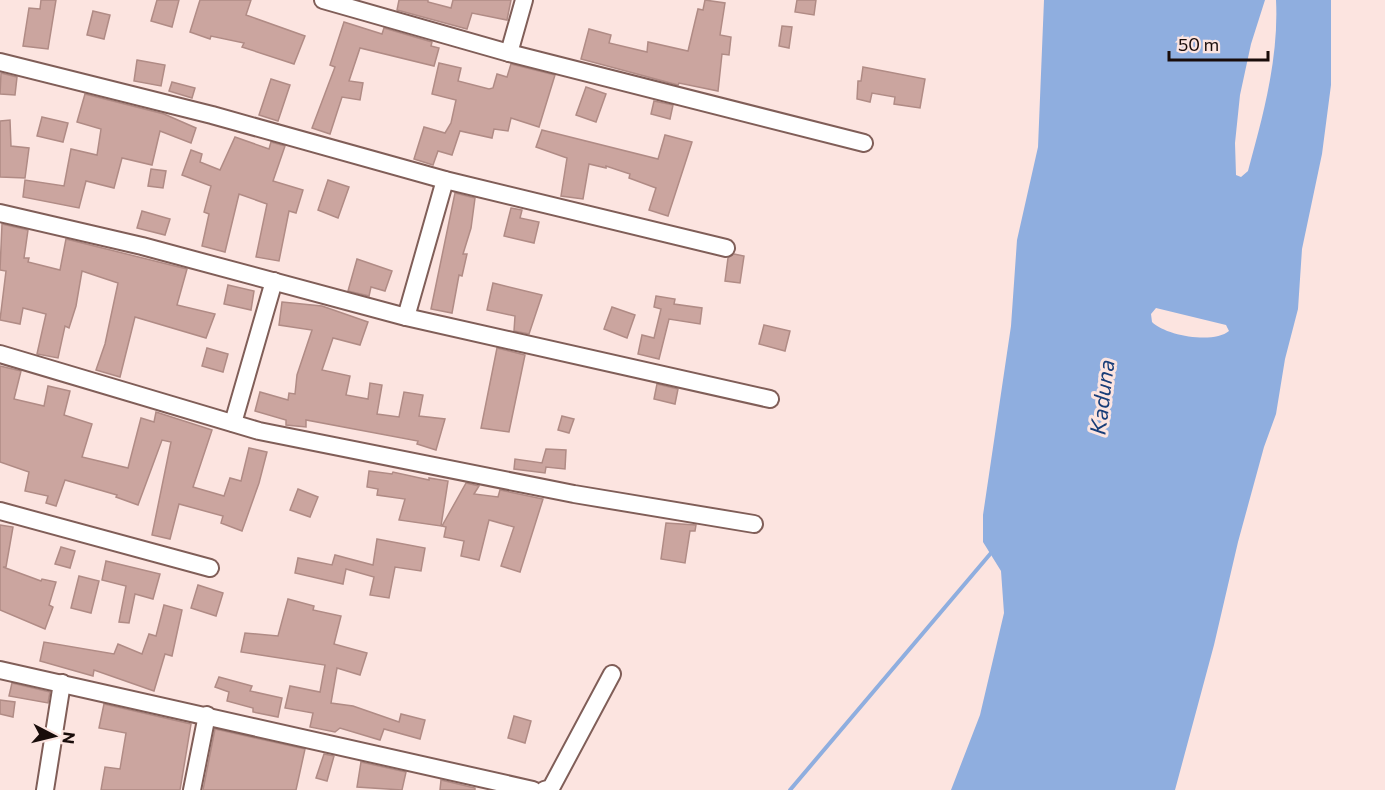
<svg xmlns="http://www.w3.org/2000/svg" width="1385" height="790" font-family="Commissioner,sans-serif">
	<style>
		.water { fill: #8faedf; fill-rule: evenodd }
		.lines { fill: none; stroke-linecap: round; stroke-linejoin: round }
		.stream { stroke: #8faedf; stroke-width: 4 }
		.building { fill: #cba59f; stroke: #b08b85; stroke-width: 1.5 }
		.minor-casing { stroke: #805e58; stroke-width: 20 }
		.minor { stroke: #fff; stroke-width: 16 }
		.labels { text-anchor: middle; stroke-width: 6; stroke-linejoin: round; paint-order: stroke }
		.water-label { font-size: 22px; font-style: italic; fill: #183d78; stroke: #fce4e0 }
	</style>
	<rect width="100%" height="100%" fill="#fce4e0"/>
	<path class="water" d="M1044,0H1265L1251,44L1240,95L1235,143L1236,175L1241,177L1248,171C1263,116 1279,58 1276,0H1331V85L1322,154L1302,249L1298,309L1285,359L1276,414L1264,447L1238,542L1214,645L1175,790H951L980,715L1004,613L1001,571L983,542V515L1011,326L1017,240L1038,147ZM1156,308L1226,325L1229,331C1214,344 1166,336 1152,322L1151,314Z"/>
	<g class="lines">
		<polyline class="stream" points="790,790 991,553"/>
	</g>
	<g class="building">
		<polygon points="41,0 56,0 48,49 23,46 29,8 40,9"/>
		<polygon points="157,0 179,0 172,27 151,21"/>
		<polygon points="200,0 251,0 246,15 305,36 294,64 242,47 244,43 211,36 210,39 190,32"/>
		<polygon points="399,0 428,0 428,2 451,8 453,0 511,0 507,20 472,13 467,29 397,10"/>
		<polygon points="705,0 725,3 720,35 731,37 729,55 722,54 718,91 679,83 678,85 581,59 589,29 611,35 609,43 647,52 648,42 688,51 698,9 703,10"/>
		<polygon points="797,0 816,0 814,15 795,12"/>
		<polygon points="93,11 110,15 104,39 87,35"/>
		<polygon points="344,22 382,34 384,28 432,42 431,46 439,48 434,66 360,48 349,81 363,83 360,100 342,97 330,134 312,128 335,67 330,65"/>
		<polygon points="782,26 792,27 789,48 779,46"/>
		<polygon points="137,60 165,65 161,86 134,81"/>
		<polygon points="439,63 461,68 458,81 489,89 493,88 497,74 507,77 511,64 555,75 539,127 511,118 508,131 494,129 492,138 460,131 452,155 438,151 433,165 414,159 424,127 445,133 451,123 456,100 432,94"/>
		<polygon points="863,67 925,79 920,108 894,104 895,97 872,93 870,102 857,99 858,81 861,81"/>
		<polygon points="1,73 17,77 15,95 0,94"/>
		<polygon points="271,79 290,85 278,121 259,115"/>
		<polygon points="172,82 195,88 192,98 169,91"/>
		<polygon points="586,87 606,94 596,122 576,115"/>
		<polygon points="85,94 164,114 196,128 191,143 160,131 152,165 122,158 114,188 86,181 79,208 23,197 25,180 64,186 71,149 97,155 101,129 77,122"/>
		<polygon points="654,101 673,105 670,119 651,114"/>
		<polygon points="42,117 68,123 63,142 37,136"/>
		<polygon points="10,120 11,146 29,148 25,178 0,177 0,121"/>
		<polygon points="542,130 658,159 665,135 692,142 668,216 649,210 656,188 629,178 630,174 606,166 606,168 589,164 583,199 561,196 567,158 536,147"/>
		<polygon points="235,137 269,149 271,142 285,146 273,181 303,190 296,213 289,211 279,261 256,257 267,204 239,194 225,252 202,246 209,214 204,212 211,186 182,175 191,150 202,154 200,162 220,170"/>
		<polygon points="151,169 166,171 163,188 148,186"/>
		<polygon points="328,180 349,187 338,218 318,210"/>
		<polygon points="455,193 475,198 471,228 463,254 467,254 462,276 459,275 452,313 431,309"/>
		<polygon points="511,208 522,210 520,218 539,222 534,243 504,236"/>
		<polygon points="142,211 170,219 165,235 137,228"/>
		<polygon points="2,224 28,230 24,258 29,258 28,262 60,270 66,239 187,269 177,305 215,314 206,338 135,317 120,377 96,370 105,344 118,283 82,271 76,306 69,328 65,326 58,358 37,354 46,314 23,308 20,324 0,320 6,271 0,270"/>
		<polygon points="734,254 744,256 740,283 725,281 728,258"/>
		<polygon points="357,259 392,271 385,291 371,287 369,296 348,291"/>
		<polygon points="493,283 542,295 529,334 514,331 515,316 487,310"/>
		<polygon points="228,285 254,291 251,310 224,304"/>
		<polygon points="656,296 675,299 674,304 702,308 700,324 669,319 659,359 638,354 642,335 654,338 661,309 654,307"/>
		<polygon points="282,302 322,306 368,322 360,345 333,338 322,370 350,376 346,395 368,399 370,383 382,385 377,414 399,417 404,392 423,395 419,416 445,419 436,450 417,444 418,441 306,420 306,427 286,425 286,420 255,411 260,392 288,400 289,393 295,394 297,375 312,330 279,325"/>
		<polygon points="612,307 635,315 627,338 604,329"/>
		<polygon points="764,325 790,331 785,351 759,344"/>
		<polygon points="207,348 228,354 223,372 202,366"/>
		<polygon points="497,348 525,355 509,432 481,428"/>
		<polygon points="0,366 21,371 14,399 44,406 48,386 70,391 64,415 92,424 82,457 128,468 141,418 154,422 156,412 212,430 193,487 224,496 230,478 241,481 249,448 267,452 259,483 242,531 221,523 223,516 179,504 170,539 152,535 171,442 162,440 138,505 116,497 117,495 65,480 56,506 46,503 48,496 25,491 29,472 0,462"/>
		<polygon points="657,384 678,389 675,404 654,399"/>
		<polygon points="562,416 574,419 569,433 558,430"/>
		<polygon points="546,449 566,450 565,469 546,467 545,473 514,469 515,459 542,463"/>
		<polygon points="369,471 392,474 393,472 429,480 429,478 448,481 441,526 399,520 405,499 377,495 378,489 367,487"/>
		<polygon points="466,483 479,486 474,494 498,497 500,490 543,499 520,572 501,566 514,527 489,520 479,560 461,556 464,541 444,537 446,527 442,526"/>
		<polygon points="298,489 318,497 310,517 290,510"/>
		<polygon points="666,523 696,525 695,531 690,531 685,563 661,559"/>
		<polygon points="0,525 13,527 6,567 3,567 41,581 42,579 56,582 49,605 53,607 45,629 0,610"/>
		<polygon points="377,539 425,548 421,571 395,567 389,598 370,595 374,577 346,569 343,584 295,573 298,558 332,565 335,555 373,565"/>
		<polygon points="61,547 75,551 70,568 55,564"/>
		<polygon points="106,561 160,574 153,599 135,594 129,623 119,622 126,586 102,580"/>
		<polygon points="79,576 99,581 91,613 71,608"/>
		<polygon points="198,585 223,593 216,616 191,608"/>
		<polygon points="288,599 314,606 313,610 341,616 334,644 367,653 360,675 337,668 331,703 353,706 399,722 401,714 425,720 420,739 384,729 380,740 340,728 335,732 310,727 313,713 285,708 290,686 320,692 325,665 241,652 245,633 278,636"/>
		<polygon points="164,605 182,610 172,656 165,654 154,691 94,670 93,676 40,661 44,642 114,654 118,644 142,654 149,634 156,636"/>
		<polygon points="219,677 252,686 250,691 282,698 278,717 253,712 253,708 227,701 229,692 215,687"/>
		<polygon points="12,683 50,692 48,703 9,696"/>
		<polygon points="0,700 15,702 13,717 0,714"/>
		<polygon points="104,704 191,724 180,790 101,790 105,767 120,769 126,733 99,728"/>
		<polygon points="514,716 531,721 525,743 508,738"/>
		<polygon points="215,729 305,749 296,790 203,790"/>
		<polygon points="324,754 334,756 327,781 316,778"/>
		<polygon points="361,762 406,772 402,790 357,787"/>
		<polygon points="441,780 475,788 475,790 440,790"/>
	</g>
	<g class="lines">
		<g class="minor-casing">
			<g id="minor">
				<polyline points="323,0 509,53 864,143"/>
				<polyline points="509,53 524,0"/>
				<polyline points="0,62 212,115 445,180 726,248"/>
				<polyline points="0,213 142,246 406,317 770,399"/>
				<polyline points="406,317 445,180"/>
				<polyline points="0,354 259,431 574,494 754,524"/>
				<polyline points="233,423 274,281"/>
				<polyline points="0,511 210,568"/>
				<polyline points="0,670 533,790"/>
				<polyline points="45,790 62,683"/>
				<polyline points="192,790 207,715"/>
				<polyline points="544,790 551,788 612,674"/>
			</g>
		</g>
		<use href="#minor" class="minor"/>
	</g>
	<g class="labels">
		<g class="water-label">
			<text transform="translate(1102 397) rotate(-83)" y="8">Kaduna</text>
		</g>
	</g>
	<g transform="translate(54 736) rotate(97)" stroke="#fce4e0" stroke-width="4.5" paint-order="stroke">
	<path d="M0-4.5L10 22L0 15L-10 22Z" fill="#190c0a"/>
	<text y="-9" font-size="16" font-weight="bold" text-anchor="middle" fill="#190c0a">N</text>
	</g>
	<path d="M1169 51v9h99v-9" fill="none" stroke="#190c0a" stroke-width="3"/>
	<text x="1178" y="51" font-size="18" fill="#190c0a" stroke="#fce4e0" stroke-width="4.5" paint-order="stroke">50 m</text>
</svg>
